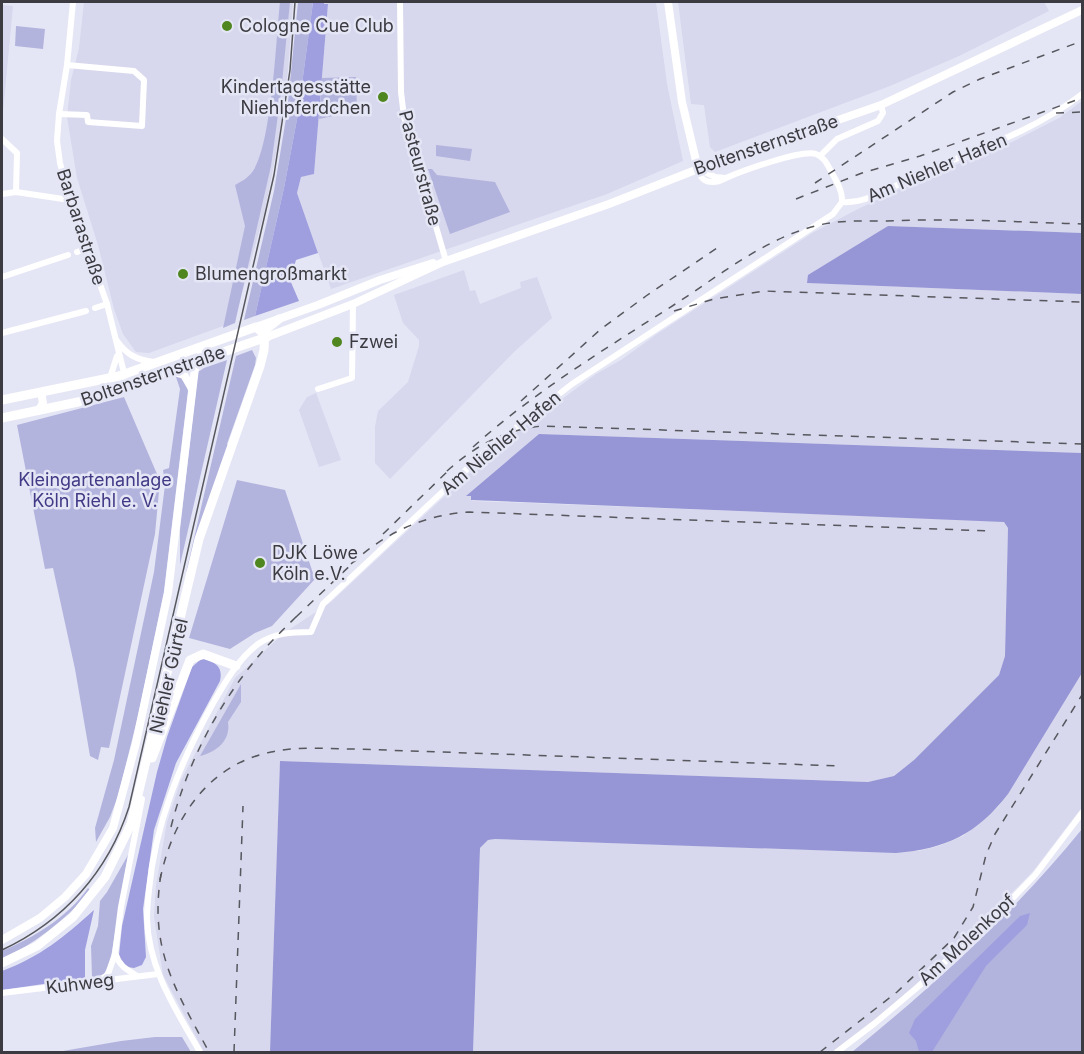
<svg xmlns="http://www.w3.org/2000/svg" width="1084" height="1054" font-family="Inter,sans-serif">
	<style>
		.built { fill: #d7d7ed }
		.green { fill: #b3b4de }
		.forest { fill: #9f9fdf }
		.water { fill: #9695d5 }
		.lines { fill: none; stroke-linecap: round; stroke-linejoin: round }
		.street { stroke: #fff; stroke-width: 6 }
		.secondary { stroke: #fff; stroke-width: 8 }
		.primary { stroke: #fff; stroke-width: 9 }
		.tram { stroke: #57575e; stroke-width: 1.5 }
		.rail { stroke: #57575e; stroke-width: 1.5; stroke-dasharray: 8 8; stroke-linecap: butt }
		.poi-dot { fill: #4f8620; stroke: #e5e6f5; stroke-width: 2 }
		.labels { text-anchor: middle; stroke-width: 5; stroke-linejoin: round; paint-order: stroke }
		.poi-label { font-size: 18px; fill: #3b3b41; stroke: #e5e6f5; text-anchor: start }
		.street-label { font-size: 18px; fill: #3b3b41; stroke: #e5e6f5 }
		.park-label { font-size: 18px; fill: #423a86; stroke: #e5e6f5 }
	</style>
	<rect width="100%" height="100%" fill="#e5e6f5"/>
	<g class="built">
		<polygon points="84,2 293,2 288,70 280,133 265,210 234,322 149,353 136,352 123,334 114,309 98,245 77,178 67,117 71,80 79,48"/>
		<polygon points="324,2 656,2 667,84 683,161 607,194 331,289 297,193 301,177 314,174 328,5 324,4"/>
		<polygon points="678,2 1044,2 1049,11 959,56 890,86 715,152 710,147 704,105 691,104"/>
		<polygon points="2,5 13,6 2,123"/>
		<polygon points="1082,101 1082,233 888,226 807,283 1082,294 1082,453 539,434 467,496 471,496 472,501 1001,521 1004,522 1008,528 1005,656 999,675 914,760 894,776 868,782 280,761 270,1052 204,1052 163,975 154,917 156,885 167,822 181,780 235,678 284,633 331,602 489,455 516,433 596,374 621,360 657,334 814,232 860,208 923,178 1012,142 1059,118"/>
		<polygon points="464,270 470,291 475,290 480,304 521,288 520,282 537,277 552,318 515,351 390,479 375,463 375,427 378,411 408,382 419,346 419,340 403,323 394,295"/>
		<polygon points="316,393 341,460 319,467 299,410 307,397"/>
		<polygon points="1082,673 1082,807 1034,870 978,928 877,1019 832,1052 473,1052 480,848 488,840 495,839 842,851 919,851 939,846 963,836 998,807 1008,794"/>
	</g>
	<g class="green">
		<path d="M280,2H290L281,93L271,166L235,323L223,328L245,226L235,185C242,181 248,178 253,171C272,143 276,39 280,2Z"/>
		<polygon points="298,2 313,2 298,114 284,188 255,316 244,320 274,191 287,112"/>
		<polygon points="16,26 45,29 43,49 15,46"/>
		<polygon points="356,77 357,111 319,119 322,78"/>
		<polygon points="436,145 472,149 470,161 436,156"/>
		<polygon points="428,169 432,169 437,175 495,182 510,212 450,234"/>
		<polygon points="252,350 256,358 255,365 227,444 230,446 186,573 236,356"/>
		<polygon points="227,360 180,565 180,530 198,372 204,368"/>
		<polygon points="180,376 185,379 188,391 164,591 138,716 118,796 110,817 96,842 95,828 114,760 154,572 165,485 163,470 169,468 180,389 176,377"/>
		<polygon points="124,397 160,481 155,534 109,748 101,747 98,760 90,756 75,669 53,568 45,569 17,425"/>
		<polygon points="237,480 285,490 315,579 272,626 255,633 230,649 189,638"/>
		<path d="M241,684V702L228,722C231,741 216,752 200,756Z"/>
		<path d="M1082,829V1052H852C935,984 1014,913 1082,829Z"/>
		<polygon points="128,855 110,963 104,974 92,978 91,946 98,926 100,901 107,892"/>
		<path d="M88,888L90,890L87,896C61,922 35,944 2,959V951C33,938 68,917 88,888Z"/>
		<polygon points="155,1037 182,1037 191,1052 57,1052 121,1041"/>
	</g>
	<g class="forest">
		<polygon points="313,2 324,2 324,4 328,4 314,174 301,177 297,193 318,253 296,260 290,280 299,301 255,316 284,188 298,114"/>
		<path d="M205,659C217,663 223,668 220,681L176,763L154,830L143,909L146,957L142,965L134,968L127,967L122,962L119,955L122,926L157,772L167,737L192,667L200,660Z"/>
		<path d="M94,910L85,950V978L2,990V971C40,957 64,937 94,910Z"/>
		<polygon points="1030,913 1027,925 986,966 932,1052 919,1052 916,1041 909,1033 915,1019 1020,916"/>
	</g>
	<g class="water">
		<polygon points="888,226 1082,233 1082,294 807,283 808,275"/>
		<path d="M539,434L1082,453V673L1008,794C977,834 946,849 896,853L495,839L488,840L480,848L473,1052H270L280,761L868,782L894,776L914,760L999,675L1005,656L1008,528L1004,522L471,500V496H466Z"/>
	</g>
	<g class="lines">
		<g class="street">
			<polyline points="73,2 67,65 59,114 57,141 60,163 70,200 107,304 127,385"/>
			<polyline points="400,2 401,92 404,117 446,261"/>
			<polyline points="59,114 87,115 88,122 142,126 144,80 134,71 67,65"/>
			<polyline points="2,139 17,153 16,192"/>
			<polyline points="820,156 837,139 878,121 883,113 881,105"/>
			<path d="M698,169C700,178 704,182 713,182C719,182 722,180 726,178C742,171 802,149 816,154C824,157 827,164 831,171C836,181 843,191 842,202"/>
			<polyline points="698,169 715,177 725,178"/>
			<polyline points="2,194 16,192 70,200"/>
			<path d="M842,202C868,204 895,185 919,174C975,150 1033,132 1082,94"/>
			<polyline points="77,252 88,248"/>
			<polyline points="2,277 68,255"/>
			<polyline points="95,308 107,304"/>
			<polyline points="2,333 86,311"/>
			<path d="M117,341C127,355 137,360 154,362"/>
			<polyline points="110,378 117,356"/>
			<polyline points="318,389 352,378 353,304"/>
			<path d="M116,955C119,966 128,970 137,976"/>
			<polyline points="100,981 108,974 115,954 121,907 142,799"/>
			<polyline points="2,993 158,974"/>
			<path d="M200,1052C176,1010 148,968 147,918C147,909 148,899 149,890C155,824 180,763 212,705C224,684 238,659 258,644C274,633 292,632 311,632L323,604L485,452L572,384L833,214L842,202"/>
			<polyline points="837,1052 875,1023 919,986 1006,905 1035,875 1082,813"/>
		</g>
		<g class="secondary">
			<polyline points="668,2 682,102 698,169"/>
			<polyline points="256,327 318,305 380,280 433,263"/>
			<polyline points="267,337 353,304 443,262 609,204 698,169 881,105 1082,10"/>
			<polyline points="168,370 184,375 191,387"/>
			<polyline points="38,411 43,403 41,392"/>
			<polyline points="2,940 40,918 65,897 86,874 113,828 136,743 168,593 195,368 202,351 209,344"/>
		</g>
		<g class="primary">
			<polyline points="2,400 119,376 256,327 267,337"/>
			<polyline points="2,418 78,402 267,337"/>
			<polyline points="152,758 190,660 203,654 236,666"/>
			<polyline points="2,963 37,946 73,917 105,877 131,824 199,539 260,366 264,350 265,330 279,319"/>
		</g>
		<path class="tram" d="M2,950C64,921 108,872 129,807L274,175L290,70L295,2"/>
		<g class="rail">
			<polyline points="1056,113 1082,112"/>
			<polyline points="815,183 953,92 980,79 1082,41"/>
			<polyline points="796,199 862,173 920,156 1082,98"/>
			<polyline points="674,311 714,299 764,291 1082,302"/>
			<polyline points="521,401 601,329 646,296 717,248"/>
			<path d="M473,447C535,391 610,346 680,301C724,272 768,237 819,225C842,220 864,221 887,221C952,218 1017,222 1082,224"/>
			<path d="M447,471C475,446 505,429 543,426L1082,444"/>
			<polyline points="383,534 452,467"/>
			<path d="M351,564C385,533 423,515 469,512L992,531"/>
			<polyline points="296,617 357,559"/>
			<path d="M171,827C187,763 219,702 262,652C274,638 288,625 301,612"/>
			<path d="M161,874C149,949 175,989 209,1052"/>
			<path d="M160,880C172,820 207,765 271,752C298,746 327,749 355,749L841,766"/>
			<polyline points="234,1052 243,806"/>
			<polyline points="820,1052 897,992 954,938 973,907 986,855 995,834 1082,695"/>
		</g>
	</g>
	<g class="poi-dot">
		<circle cx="227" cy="26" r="6"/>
		<circle cx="383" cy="97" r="6"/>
		<circle cx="183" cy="274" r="6"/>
		<circle cx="337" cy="342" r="6"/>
		<circle cx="260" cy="563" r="6"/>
	</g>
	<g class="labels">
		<g class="poi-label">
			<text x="239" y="32">Cologne Cue Club</text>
			<text x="371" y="93" text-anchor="end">Kindertagesstätte<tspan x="371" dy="21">Niehlpferdchen</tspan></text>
			<text x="195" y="280">Blumengroßmarkt</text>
			<text x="349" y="348">Fzwei</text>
			<text x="272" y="559">DJK Löwe<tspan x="272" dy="21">Köln e.V.</tspan></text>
		</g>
		<g class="street-label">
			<text transform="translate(766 145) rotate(-19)" y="6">Boltensternstraße</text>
			<text transform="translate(420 168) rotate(75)" y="6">Pasteurstraße</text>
			<text transform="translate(937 168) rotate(-23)" y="6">Am Niehler Hafen</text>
			<text transform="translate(81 227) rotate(72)" y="6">Barbarastraße</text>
			<text transform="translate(153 376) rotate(-19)" y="6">Boltensternstraße</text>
			<text transform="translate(501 443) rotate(-40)" y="6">Am Niehler Hafen</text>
			<text transform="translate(169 676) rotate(-77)" y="6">Niehler Gürtel</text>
			<text transform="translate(967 940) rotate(-43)" y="6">Am Molenkopf</text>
			<text transform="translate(80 984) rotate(-7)" y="6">Kuhweg</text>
		</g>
		<g class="park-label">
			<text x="95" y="486">Kleingartenanlage<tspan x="95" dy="21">Köln Riehl e. V.</tspan></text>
		</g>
	</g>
	<rect width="1084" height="1054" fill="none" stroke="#3b3b41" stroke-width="6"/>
</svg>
